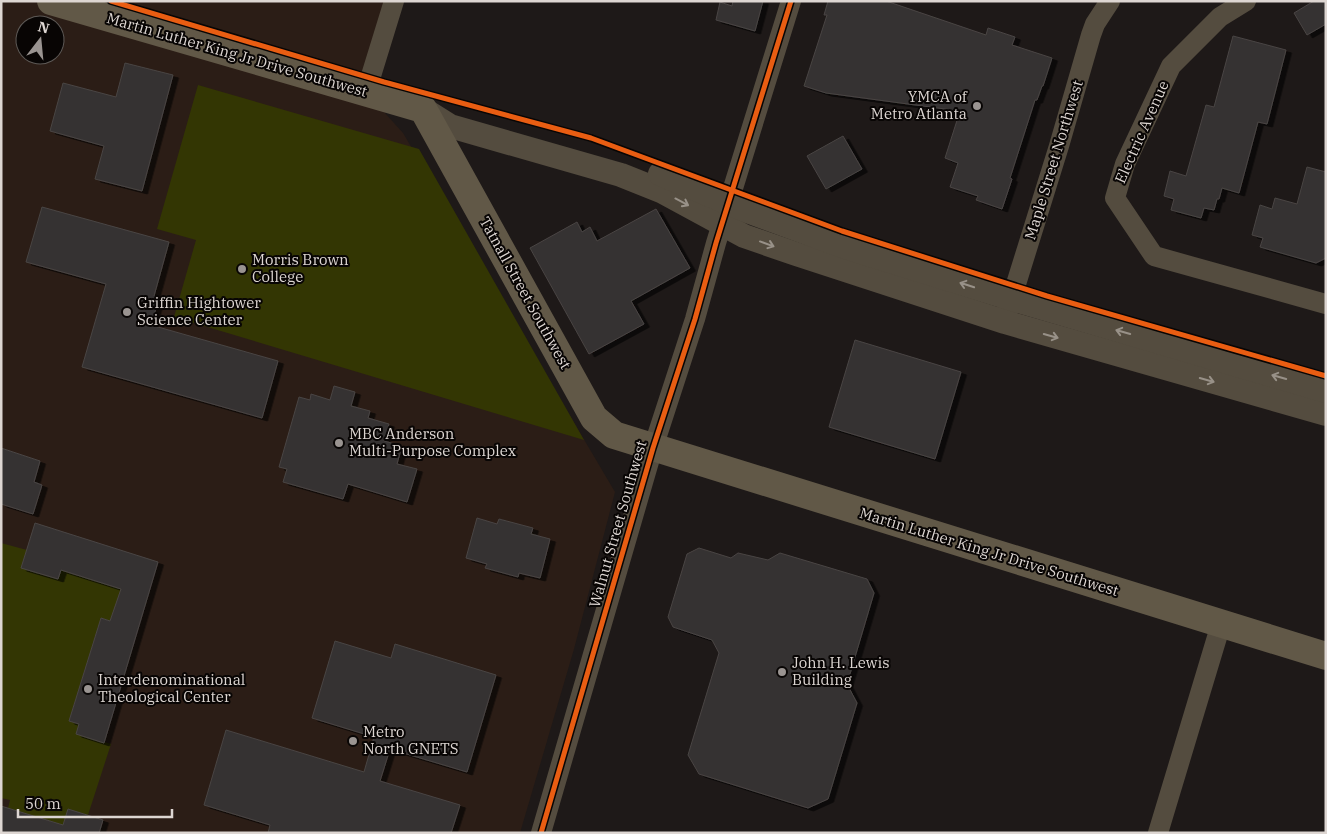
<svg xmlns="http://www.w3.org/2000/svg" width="1327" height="834" font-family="'IBM Plex Serif',serif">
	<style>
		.built { fill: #2b1d16; fill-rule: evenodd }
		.green { fill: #333603 }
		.building { fill: #363131; stroke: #494544; filter: url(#shadow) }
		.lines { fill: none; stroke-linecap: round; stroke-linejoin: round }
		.minor { stroke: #544c3f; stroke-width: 20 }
		.tertiary { stroke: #544c3f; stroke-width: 24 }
		.secondary { stroke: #615847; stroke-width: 28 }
		.cycleway-casing { stroke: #080504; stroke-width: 8 }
		.cycleway { stroke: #e95d12; stroke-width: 5 }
		.oneway { stroke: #989188 }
		.poi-dot { fill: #9a9491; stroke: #080504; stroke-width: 2 }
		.labels { text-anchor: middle; stroke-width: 4; stroke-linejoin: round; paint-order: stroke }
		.street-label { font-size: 15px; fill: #ddd6d2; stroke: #080504 }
		.poi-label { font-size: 15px; fill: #ddd6d2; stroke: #080504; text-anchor: start }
	</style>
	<defs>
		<filter id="shadow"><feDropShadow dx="5.5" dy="3" stdDeviation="0" flood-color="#0009"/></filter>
	</defs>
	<rect width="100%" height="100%" fill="#1e1918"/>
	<path class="built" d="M1,1H393L366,92L403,133L615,492L574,649L520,833H1ZM25,25H55V55H25Z"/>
	<g class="green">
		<polygon points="198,85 419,149 584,440 174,317 196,240 157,229"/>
		<polygon points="1,543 27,550 21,568 61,570 147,597 141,619 114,611 110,621 101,618 69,721 79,724 77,734 111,744 88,815 68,809 63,825 8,808 10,800 1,798"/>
	</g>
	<g class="building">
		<polygon points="733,1 763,1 755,31 716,20 720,2 732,6"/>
		<polygon points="828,1 886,1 986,35 988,28 1015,37 1012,45 1052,58 1043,86 1042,86 1037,100 1035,100 1010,178 1012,179 1002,209 976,200 978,196 950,187 958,163 945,158 960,111 826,93 804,86 827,15 824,15"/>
		<polygon points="1314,1 1326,1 1326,24 1307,35 1294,13"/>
		<polygon points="1233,36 1286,50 1267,124 1258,122 1239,193 1222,188 1219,199 1217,199 1214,210 1204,208 1201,218 1171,210 1174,199 1164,196 1170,171 1186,176 1206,105 1214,107"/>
		<polygon points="125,63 173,75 142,191 95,179 104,146 50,131 63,83 116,97"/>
		<polygon points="843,136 862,169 826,189 807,156"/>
		<polygon points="1307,167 1326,172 1326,258 1316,263 1260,247 1263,238 1252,235 1260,205 1272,209 1275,198 1297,204"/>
		<polygon points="42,207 169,242 154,296 159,298 151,325 278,361 262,418 82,367 106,284 26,262"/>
		<polygon points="656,209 690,268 631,301 644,324 589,354 530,248 577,222 582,232 590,227 597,241"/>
		<polygon points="855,340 961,372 935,459 829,427"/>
		<polygon points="334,386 355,392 351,406 370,411 368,418 389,424 384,441 402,446 397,464 417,469 407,502 348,484 343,499 283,482 287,469 279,467 299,397 310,400 311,394 330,400"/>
		<polygon points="1,448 40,461 34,482 42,485 33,514 1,504"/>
		<polygon points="477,518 497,524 499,519 533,528 531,534 550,539 540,578 519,573 518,577 485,568 487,564 466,558"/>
		<polygon points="35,523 158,562 104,743 76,734 79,724 69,721 101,618 110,621 121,589 61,570 58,579 21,568"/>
		<polygon points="699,548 731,558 738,553 768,560 780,553 867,579 874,593 847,684 857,703 828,799 808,808 699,774 688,755 719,653 712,640 673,627 668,617 687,554"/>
		<polygon points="335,641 391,658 395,644 496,675 467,772 390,749 380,781 460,805 451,833 268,833 270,825 204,805 226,730 364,772 374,737 312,718"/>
		<polygon points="1,806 63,825 68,809 103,820 99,833 1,833"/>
	</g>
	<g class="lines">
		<g class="minor">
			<polyline points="1246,1 1220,17 1171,66 1125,164 1115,198 1154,256 1326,304"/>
			<polyline points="366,92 394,1"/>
			<polyline points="1007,313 1059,146 1091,35 1095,24 1110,1"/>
			<polyline points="541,833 653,448 695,319 716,243 791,1"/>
			<polyline points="1158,833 1221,624"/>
		</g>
		<g class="tertiary">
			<polyline points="423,109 450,126 621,175 661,191 744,236 796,254 1005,322 1326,414"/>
			<polyline points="660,174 747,211 845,247 1012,299 1326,391"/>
		</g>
		<polyline class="secondary" points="51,1 423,109 594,418 614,435 1326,656"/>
		<g class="cycleway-casing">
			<g id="cycleway">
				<polyline points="111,1 384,82 591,138 842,231 1047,296 1326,376"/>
				<polyline points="541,833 653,448 695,319 716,243 791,1"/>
			</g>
		</g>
		<use href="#cycleway" class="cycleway"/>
	</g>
	<defs><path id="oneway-shaft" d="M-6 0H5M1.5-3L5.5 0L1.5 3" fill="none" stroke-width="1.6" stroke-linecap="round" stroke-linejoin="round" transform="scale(1.25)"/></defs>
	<g class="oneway">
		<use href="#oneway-shaft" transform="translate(682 202) rotate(28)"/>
		<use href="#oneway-shaft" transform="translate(767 244) rotate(20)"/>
		<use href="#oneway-shaft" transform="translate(967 285) rotate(-162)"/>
		<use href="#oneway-shaft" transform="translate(1123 332) rotate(-164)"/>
		<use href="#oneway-shaft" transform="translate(1051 336) rotate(16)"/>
		<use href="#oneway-shaft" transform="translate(1279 377) rotate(-164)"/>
		<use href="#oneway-shaft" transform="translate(1207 380) rotate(16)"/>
	</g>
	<g class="poi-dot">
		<circle cx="977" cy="106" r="5"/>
		<circle cx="242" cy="269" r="5"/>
		<circle cx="127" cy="312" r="5"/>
		<circle cx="339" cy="443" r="5"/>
		<circle cx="782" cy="672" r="5"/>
		<circle cx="88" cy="689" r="5"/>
		<circle cx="353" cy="741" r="5"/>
	</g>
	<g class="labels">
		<g class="street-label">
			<text transform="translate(237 55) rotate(16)" y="5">Martin Luther King Jr Drive Southwest</text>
			<text transform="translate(1142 132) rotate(-66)" y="5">Electric Avenue</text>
			<text transform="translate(1054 160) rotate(-73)" y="5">Maple Street Northwest</text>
			<text transform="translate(525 293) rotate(61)" y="5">Tatnall Street Southwest</text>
			<text transform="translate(618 524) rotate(-74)" y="5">Walnut Street Southwest</text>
			<text transform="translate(989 552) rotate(17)" y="5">Martin Luther King Jr Drive Southwest</text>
		</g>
		<g class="poi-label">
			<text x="967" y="102" text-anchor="end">YMCA of<tspan x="967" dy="17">Metro Atlanta</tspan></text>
			<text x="252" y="265">Morris Brown<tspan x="252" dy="17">College</tspan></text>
			<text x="137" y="308">Griffin Hightower<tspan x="137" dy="17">Science Center</tspan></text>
			<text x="349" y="439">MBC Anderson<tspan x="349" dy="17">Multi-Purpose Complex</tspan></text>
			<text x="792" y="668">John H. Lewis<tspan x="792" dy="17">Building</tspan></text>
			<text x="98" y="685">Interdenominational<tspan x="98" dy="17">Theological Center</tspan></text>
			<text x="363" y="737">Metro<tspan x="363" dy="17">North GNETS</tspan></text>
		</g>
	</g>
	<rect width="1327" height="834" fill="none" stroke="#ddd6d2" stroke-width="5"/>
	<g transform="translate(40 40) rotate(16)"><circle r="24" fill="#080504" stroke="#5d5956"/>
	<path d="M0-4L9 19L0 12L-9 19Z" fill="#9a9491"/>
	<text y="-8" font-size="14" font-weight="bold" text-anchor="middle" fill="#ddd6d2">N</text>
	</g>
	<path d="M18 809v8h154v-8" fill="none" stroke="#ddd6d2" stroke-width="2.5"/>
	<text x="25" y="809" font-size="15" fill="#ddd6d2" stroke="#080504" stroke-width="4" paint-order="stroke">50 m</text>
</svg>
